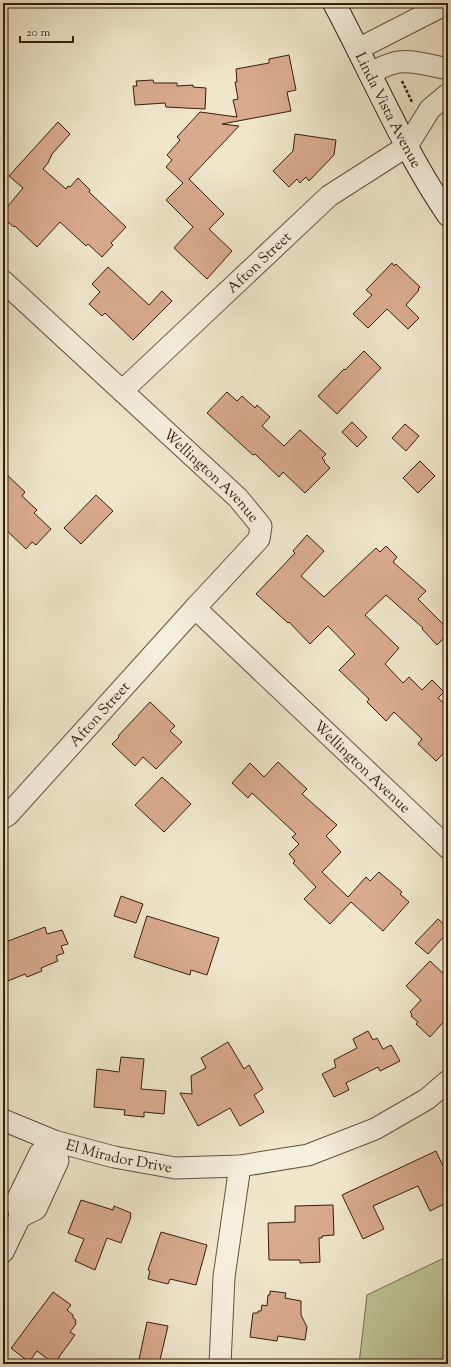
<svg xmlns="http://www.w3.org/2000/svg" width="451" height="1367" font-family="'Sorts Mill Goudy',serif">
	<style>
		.green { fill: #bcc496; stroke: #787151 }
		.building { fill: #d9aa8e; stroke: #351e0c }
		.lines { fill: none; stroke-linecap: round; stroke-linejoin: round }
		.minor-casing { stroke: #64503c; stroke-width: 23 }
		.secondary-casing { stroke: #351e0c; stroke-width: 24 }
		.path { stroke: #351e0c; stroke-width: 2.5; stroke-dasharray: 3 2; stroke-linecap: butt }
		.minor { stroke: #f5efde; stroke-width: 21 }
		.secondary { stroke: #f5efde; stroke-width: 22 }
		.labels { text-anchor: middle; stroke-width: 3; stroke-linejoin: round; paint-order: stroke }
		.street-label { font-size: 15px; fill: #351e0c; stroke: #f5efde }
	</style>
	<rect width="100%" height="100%" fill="#efe6cc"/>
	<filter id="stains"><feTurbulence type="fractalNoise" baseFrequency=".005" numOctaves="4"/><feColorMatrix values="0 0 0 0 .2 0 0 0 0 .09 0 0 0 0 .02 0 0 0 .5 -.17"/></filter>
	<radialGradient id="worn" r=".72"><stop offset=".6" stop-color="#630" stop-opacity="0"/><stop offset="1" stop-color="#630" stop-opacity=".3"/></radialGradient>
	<polygon class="green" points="448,1256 448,1364 359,1364 367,1295"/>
	<g class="building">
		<polygon points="289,55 296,90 287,92 291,111 222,124 239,126 189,179 224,214 209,229 232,251 207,279 174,248 193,227 166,200 183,183 166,167 172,160 167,155 180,140 177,137 200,112 237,117 233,100 238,99 235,82 237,82 236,69 269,63 269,59"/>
		<polygon points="153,80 154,83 177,83 177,86 193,85 193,87 206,88 205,109 166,107 165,103 135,105 133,86 137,86 136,81"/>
		<polygon points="58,122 70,134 52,154 48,163 43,169 66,189 68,186 70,187 78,178 90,190 89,192 126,227 111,243 113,245 102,257 88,244 86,246 60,222 37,247 15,226 14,227 3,218 3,212 23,188 9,176"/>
		<polygon points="295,134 336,140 334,155 309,181 306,177 300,183 297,179 289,187 273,171 293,151"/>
		<polygon points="392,263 394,266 396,264 420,287 418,289 419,290 406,305 419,318 408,329 387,309 368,328 353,314 372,295 366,290"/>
		<polygon points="108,267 149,305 162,291 172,301 133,340 105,313 102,316 89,304 100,292 92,284"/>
		<polygon points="364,351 381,368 337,414 318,396 344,369 345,370"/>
		<polygon points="227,392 237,401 242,396 255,408 257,405 270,417 262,426 284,446 300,430 326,454 322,458 325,461 324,462 330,468 305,493 283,472 279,477 255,454 253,455 207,413"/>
		<polygon points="352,422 367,437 357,447 342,432"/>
		<polygon points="405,424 419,436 406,451 392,438"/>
		<polygon points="420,461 435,476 418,493 403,478"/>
		<polygon points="3,471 25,492 22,496 37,510 34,513 51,529 36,545 32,542 26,549 3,527"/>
		<polygon points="96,495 113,511 81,544 64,528"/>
		<polygon points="307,535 324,551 301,576 324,597 376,548 380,552 386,546 397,557 393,562 426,591 418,599 448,629 448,634 437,645 422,629 423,628 386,595 365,615 399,648 385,664 403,683 409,677 422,690 432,680 444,692 438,698 448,707 448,749 436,761 418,744 422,739 394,712 386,721 367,702 369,699 339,670 355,654 328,626 310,644 289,622 288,623 256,594 295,553 293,551"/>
		<polygon points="150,702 175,726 170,731 182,742 156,769 143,757 135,766 112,744 119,737 118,736"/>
		<polygon points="278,762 307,789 302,794 337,825 326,836 341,852 322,872 348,897 366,877 370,881 379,872 402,892 400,894 409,902 383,931 351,902 330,924 304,899 316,887 293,863 295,861 289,854 299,844 292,837 296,834 252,793 248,798 232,783 250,763 264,777"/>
		<polygon points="162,777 191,804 164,832 135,805"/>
		<polygon points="121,896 143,904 136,923 114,916"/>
		<polygon points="147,916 219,938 207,975 191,970 190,975 134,957"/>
		<polygon points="438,919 448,928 448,932 428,954 415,943"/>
		<polygon points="45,927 47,934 62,930 68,944 61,946 64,953 56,956 58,961 41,968 42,971 27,977 25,974 3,983 3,943"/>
		<polygon points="430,961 448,978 448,1017 430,1037 416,1024 418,1022 411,1016 412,1014 410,1012 421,1000 406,986"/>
		<polygon points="368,1031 373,1040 377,1038 383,1049 391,1045 400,1061 380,1071 378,1067 346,1083 349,1090 334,1097 322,1074 336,1067 334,1060 357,1048 353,1039"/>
		<polygon points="228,1042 244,1069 249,1065 263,1089 254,1095 264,1112 240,1126 230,1108 198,1126 180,1093 192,1094 191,1076 206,1068 201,1058"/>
		<polygon points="121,1057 144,1059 141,1089 166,1091 164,1114 144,1112 144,1117 124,1115 125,1110 94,1107 97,1069 119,1072"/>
		<polygon points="436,1151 443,1166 448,1164 448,1202 430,1211 418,1186 373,1206 384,1229 363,1239 342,1195"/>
		<polygon points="81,1200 113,1210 114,1206 131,1213 130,1216 131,1217 121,1243 107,1238 95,1270 75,1261 84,1239 68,1233"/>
		<polygon points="333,1205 334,1235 322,1236 322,1238 319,1238 320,1262 300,1263 300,1260 269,1260 268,1223 295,1222 295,1206"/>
		<polygon points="161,1232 207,1245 196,1285 170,1279 168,1284 148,1279 150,1271 148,1270"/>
		<polygon points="270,1291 286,1293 285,1298 301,1301 301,1315 307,1327 305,1340 278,1336 277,1341 250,1337 253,1313 258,1313 258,1311 261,1311 262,1305 267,1306 268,1295 270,1295"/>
		<polygon points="53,1292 71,1305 67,1310 73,1315 73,1318 76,1320 75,1322 76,1324 70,1332 75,1335 54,1364 37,1351 29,1362 11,1348 12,1347"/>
		<polygon points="147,1322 168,1326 159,1364 138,1364"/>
	</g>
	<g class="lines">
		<g class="minor-casing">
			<g id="minor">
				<polyline points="358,49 448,3"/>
				<path d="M370,73C379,69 389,63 399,62C413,60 434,66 448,69"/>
				<path id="s1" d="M3,281L238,498L261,526L259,539L195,608L448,848"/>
				<path id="s2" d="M122,391L329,196L407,146L430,109L448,94"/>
				<path id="s3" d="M3,818L8,815L195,608"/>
				<path id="s4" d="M3,1120L54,1141L114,1157L175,1168L240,1166L308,1155L375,1129L427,1099L448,1081"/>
				<polyline points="3,1252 20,1217 17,1200 40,1153 54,1141 58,1161 36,1209 20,1217"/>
				<polyline points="220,1364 224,1277 240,1166"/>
			</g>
		</g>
		<g class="secondary-casing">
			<g id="secondary">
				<path id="s5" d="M334,3C372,74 403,149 448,215"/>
			</g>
		</g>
		<polyline class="path" points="402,81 412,102"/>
		<use href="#minor" class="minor"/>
		<use href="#secondary" class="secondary"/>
	</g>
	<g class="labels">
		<g class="street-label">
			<text dy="5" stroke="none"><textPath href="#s5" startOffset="120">Linda Vista Avenue</textPath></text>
			<text dy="5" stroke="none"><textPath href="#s2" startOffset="188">Afton Street</textPath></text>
			<text dy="5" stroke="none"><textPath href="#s1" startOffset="285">Wellington Avenue</textPath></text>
			<text dy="5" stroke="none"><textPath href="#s3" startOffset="142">Afton Street</textPath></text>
			<text dy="5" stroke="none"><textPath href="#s1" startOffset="694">Wellington Avenue</textPath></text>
			<text dy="5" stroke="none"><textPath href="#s4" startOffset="122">El Mirador Drive</textPath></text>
		</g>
	</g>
	<rect width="451" height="1367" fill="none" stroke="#efe6cc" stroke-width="16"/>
	<rect x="4" y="4" width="443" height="1359" fill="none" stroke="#351e0c" stroke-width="2"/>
	<rect x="8" y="8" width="435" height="1351" fill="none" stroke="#351e0c"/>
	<path d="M20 36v6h53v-6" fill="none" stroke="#351e0c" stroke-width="2"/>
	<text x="26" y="36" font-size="12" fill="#351e0c" stroke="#f5efde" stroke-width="3" paint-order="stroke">20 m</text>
	<rect width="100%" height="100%" filter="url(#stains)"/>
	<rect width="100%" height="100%" fill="url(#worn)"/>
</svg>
